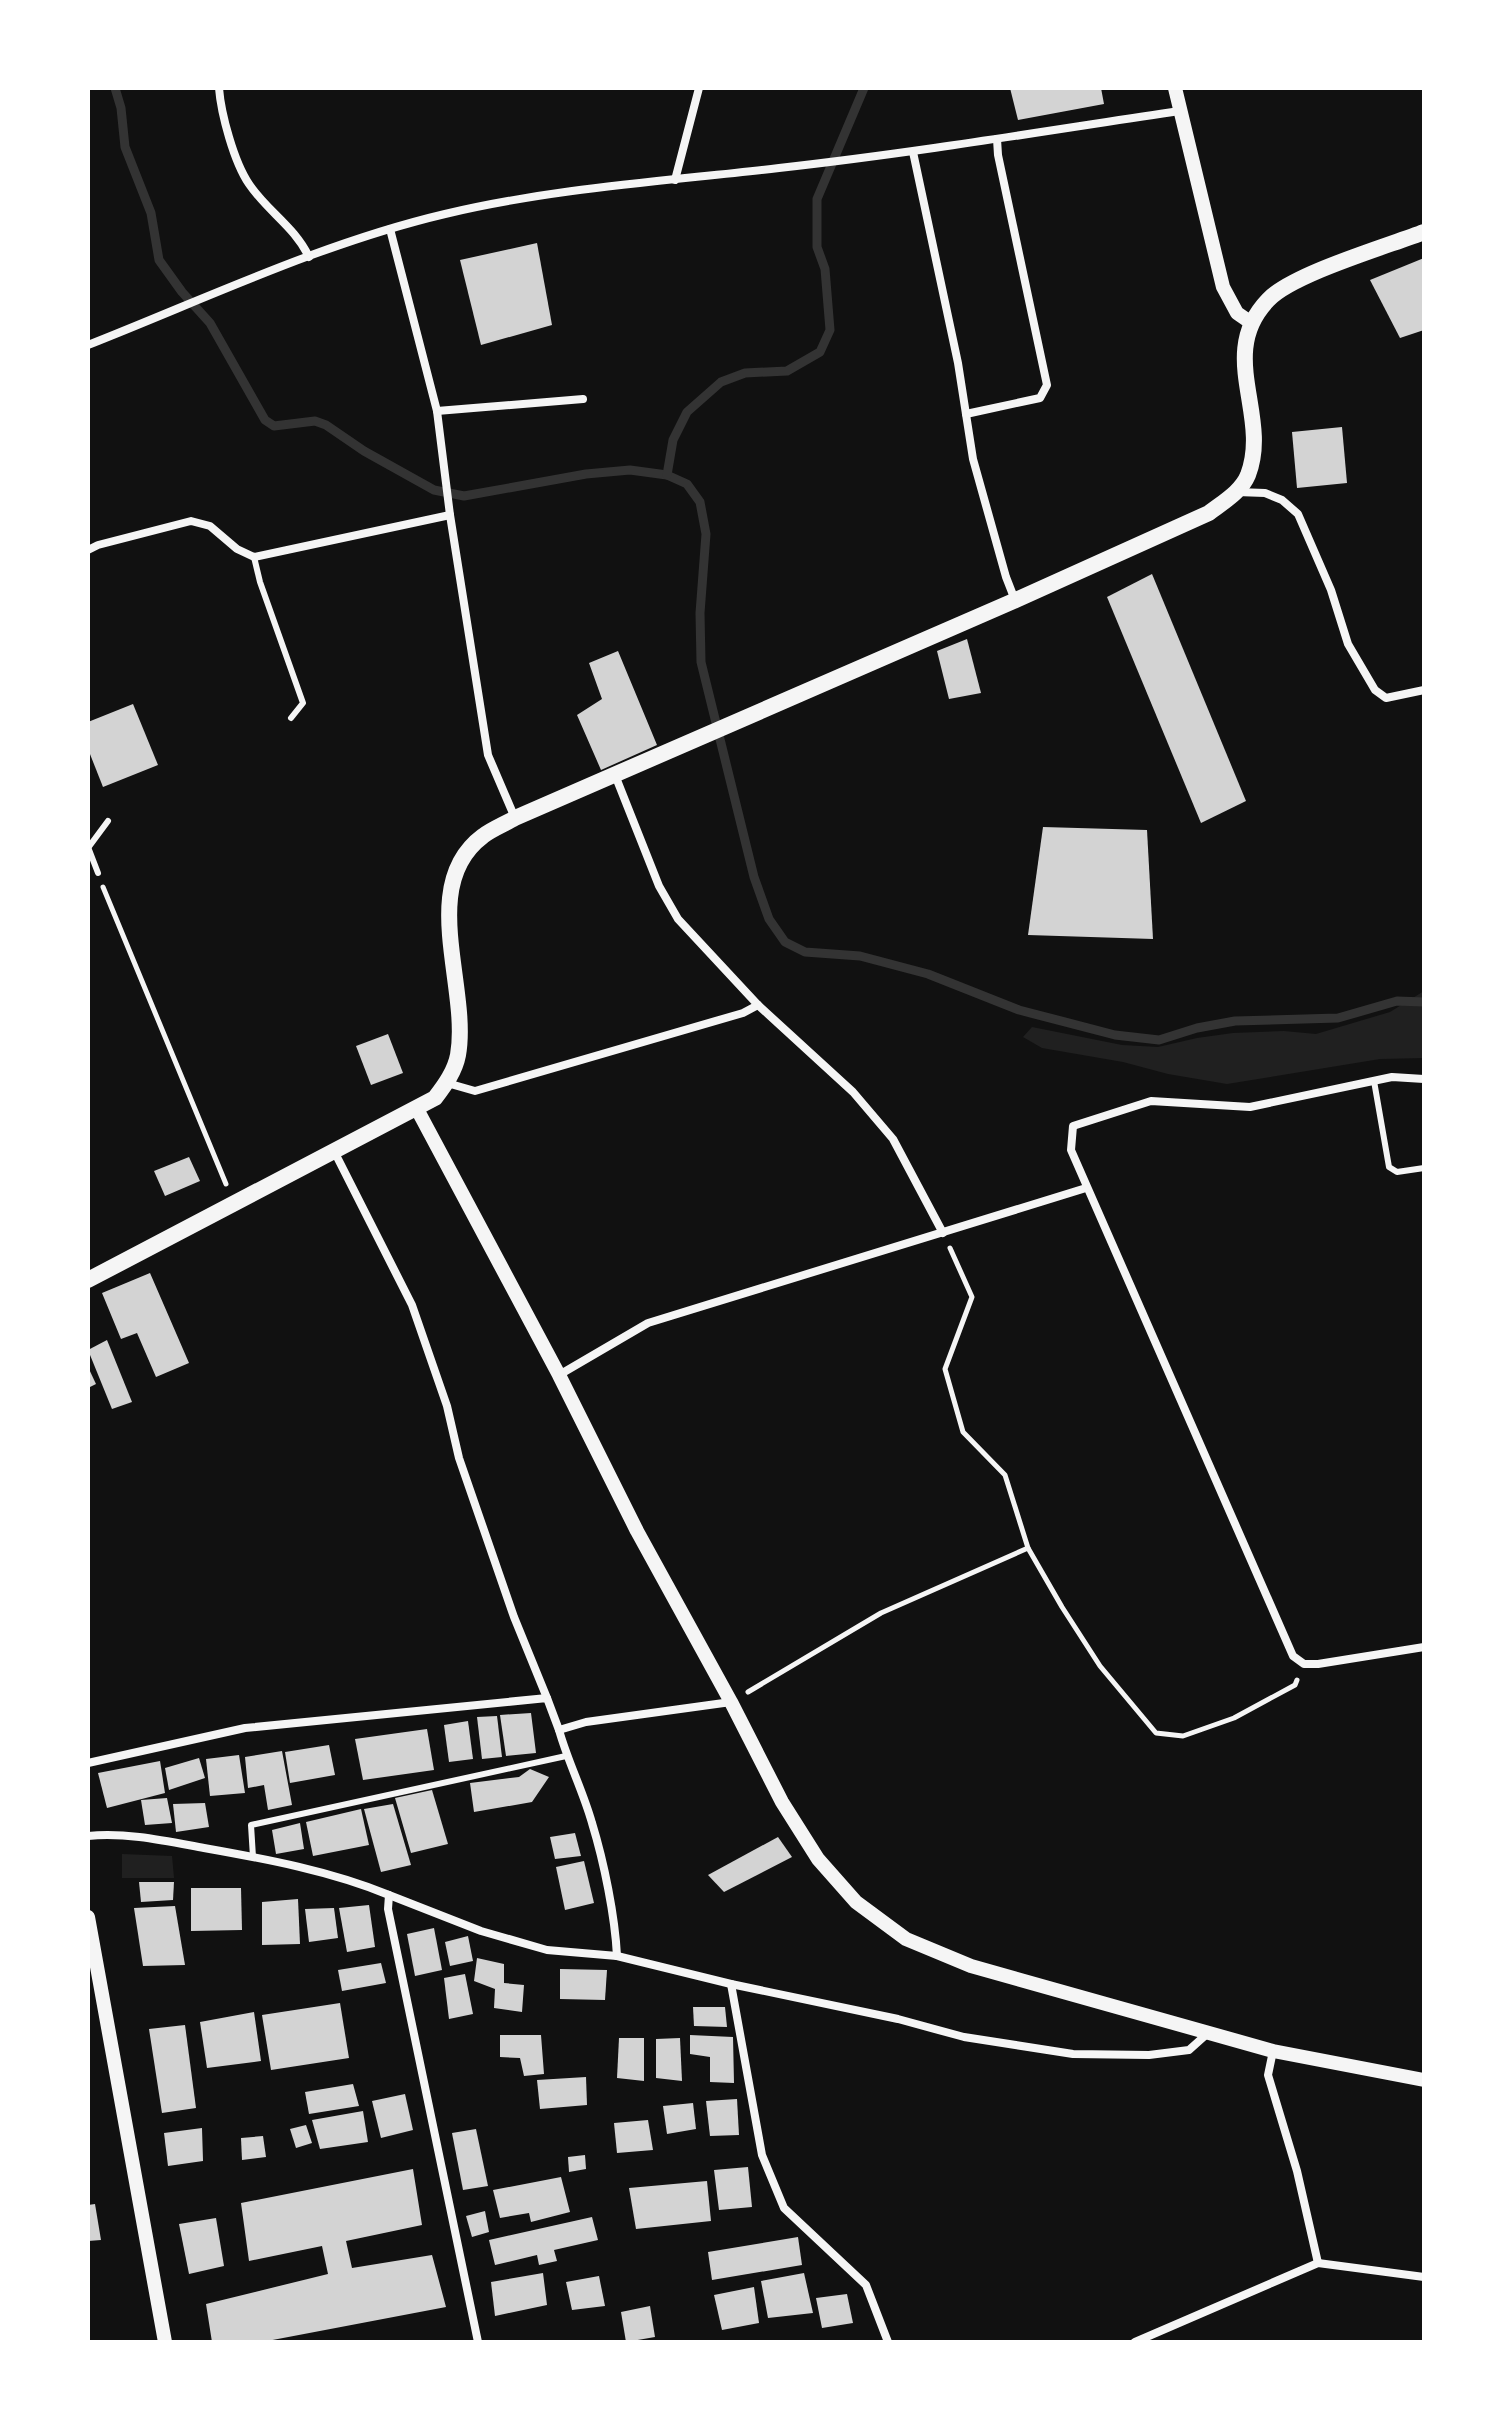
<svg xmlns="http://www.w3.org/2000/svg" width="1512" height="2430" font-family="'Work Sans',sans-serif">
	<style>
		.green { fill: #202020 }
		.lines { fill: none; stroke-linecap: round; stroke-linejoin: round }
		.stream { stroke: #333; stroke-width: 9 }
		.building { fill: #d3d3d3 }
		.path { stroke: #f5f5f5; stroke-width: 5 }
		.service { stroke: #f5f5f5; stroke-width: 6 }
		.minor { stroke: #f5f5f5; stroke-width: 8 }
		.tertiary { stroke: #f5f5f5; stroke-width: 14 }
		.secondary { stroke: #f5f5f5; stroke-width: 16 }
	</style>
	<rect width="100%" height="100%" fill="#111"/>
	<g class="green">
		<polygon points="1424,991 1424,1058 1380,1059 1227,1084 1168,1074 1123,1062 1042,1048 1023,1037 1032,1027 1122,1045 1158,1047 1197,1038 1233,1033 1284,1031 1316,1034 1390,1012"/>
		<polygon points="122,1854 172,1856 174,1878 122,1878"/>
	</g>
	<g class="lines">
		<g class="stream">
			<polyline points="115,88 121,108 125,147 151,213 159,260 182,292 210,323 265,420 274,426 315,421 326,425 364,451 434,490 464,496 586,474 630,470 667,475 687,484 700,502 706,534 700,613 701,662 754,877 769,919 785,942 805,952 860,956 928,974 1019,1010 1115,1035 1159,1040 1197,1028 1235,1021 1338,1018 1397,1001 1424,1002"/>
			<polyline points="667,475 673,440 687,412 721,382 745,373 787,371 820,352 830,330 825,269 817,247 817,199 864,88"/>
		</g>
	</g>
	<g class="building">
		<polygon points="1010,88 1101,88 1104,104 1018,120"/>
		<polygon points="537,243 552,325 481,345 460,260"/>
		<polygon points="1424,258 1424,330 1400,338 1370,280"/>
		<polygon points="1342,427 1347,483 1297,488 1292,432"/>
		<polygon points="1152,574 1246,801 1201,823 1107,597"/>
		<polygon points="967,639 981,693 949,699 937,651"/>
		<polygon points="618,651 657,745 601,770 577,715 602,699 589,663"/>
		<polygon points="133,704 158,765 103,787 88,749 88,722"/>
		<polygon points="1043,827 1147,830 1153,939 1028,935"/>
		<polygon points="388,1034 403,1073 371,1085 356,1046"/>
		<polygon points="189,1157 200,1181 165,1196 154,1171"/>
		<polygon points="150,1273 189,1363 156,1377 137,1333 121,1339 102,1293"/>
		<polygon points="107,1340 132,1402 112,1409 88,1350"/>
		<polygon points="88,1367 96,1384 88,1388"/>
		<polygon points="531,1713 536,1753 506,1756 500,1715"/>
		<polygon points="497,1716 502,1757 482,1759 477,1717"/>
		<polygon points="468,1721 473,1759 449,1762 444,1725"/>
		<polygon points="427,1729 434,1770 363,1780 355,1739"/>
		<polygon points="329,1745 335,1775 290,1783 285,1752"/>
		<polygon points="282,1751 292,1805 268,1810 264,1785 248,1788 245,1757"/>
		<polygon points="239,1755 245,1793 210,1796 206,1759"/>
		<polygon points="199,1758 205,1778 169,1790 165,1768"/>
		<polygon points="160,1761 165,1793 107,1808 98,1773"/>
		<polygon points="530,1769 549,1777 532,1802 474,1812 470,1783 519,1777"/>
		<polygon points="432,1790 448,1844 411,1853 395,1798"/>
		<polygon points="167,1798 172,1823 145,1825 141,1800"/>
		<polygon points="205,1803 209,1827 176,1832 173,1804"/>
		<polygon points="393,1804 411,1865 381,1872 364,1809"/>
		<polygon points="361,1809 369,1845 313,1856 306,1822"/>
		<polygon points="300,1823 304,1849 276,1854 272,1830"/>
		<polygon points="575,1833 581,1856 555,1859 550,1837"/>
		<polygon points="778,1837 792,1857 724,1892 708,1875"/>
		<polygon points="584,1861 594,1903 565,1910 556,1867"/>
		<polygon points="139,1882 174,1882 173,1900 141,1902"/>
		<polygon points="191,1888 241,1888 242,1930 191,1931"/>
		<polygon points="298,1899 300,1944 262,1945 262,1902"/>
		<polygon points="369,1905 375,1947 347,1952 339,1908"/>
		<polygon points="175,1906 185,1965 143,1966 134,1908"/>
		<polygon points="334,1908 338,1938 309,1942 305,1909"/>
		<polygon points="434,1928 442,1970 415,1976 407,1934"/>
		<polygon points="468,1936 473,1961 450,1966 445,1942"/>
		<polygon points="477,1958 504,1964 504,1983 524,1985 522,2012 494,2008 495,1989 474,1981"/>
		<polygon points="381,1963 386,1983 342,1991 338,1970"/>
		<polygon points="560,1969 607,1970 605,2000 560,1999"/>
		<polygon points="465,1974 473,2014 449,2019 444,1978"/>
		<polygon points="340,2003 349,2058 271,2070 262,2015"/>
		<polygon points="693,2007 725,2007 727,2027 694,2026"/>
		<polygon points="254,2012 261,2061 207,2068 200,2022"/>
		<polygon points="185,2025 196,2108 162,2113 149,2029"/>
		<polygon points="500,2035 541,2035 544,2074 524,2076 520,2058 500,2057"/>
		<polygon points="690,2035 733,2037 734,2083 710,2082 710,2057 690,2054"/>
		<polygon points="619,2038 644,2038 644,2081 617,2078"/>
		<polygon points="680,2038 682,2081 656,2078 656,2039"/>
		<polygon points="586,2077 587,2105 540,2109 537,2080"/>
		<polygon points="353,2084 359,2106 309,2114 305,2092"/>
		<polygon points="405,2094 413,2130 381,2138 372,2101"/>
		<polygon points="737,2099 739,2135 710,2136 706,2101"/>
		<polygon points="693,2103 696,2129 667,2134 663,2106"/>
		<polygon points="363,2111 368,2142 320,2149 312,2120"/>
		<polygon points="648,2120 653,2150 617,2153 614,2123"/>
		<polygon points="306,2125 312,2143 296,2148 290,2129"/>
		<polygon points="202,2128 203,2161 168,2166 164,2133"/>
		<polygon points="476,2129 488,2186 463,2190 452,2133"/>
		<polygon points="263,2136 266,2157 242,2160 241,2138"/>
		<polygon points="585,2155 586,2169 569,2172 568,2157"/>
		<polygon points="748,2167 752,2207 719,2210 714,2170"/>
		<polygon points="413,2169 422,2225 346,2241 352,2268 432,2255 446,2307 262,2342 212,2342 206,2304 328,2274 322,2246 249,2261 241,2203"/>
		<polygon points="561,2177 570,2212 531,2222 529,2213 500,2218 493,2190"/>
		<polygon points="707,2181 711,2221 636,2229 629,2188"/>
		<polygon points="95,2204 101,2240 88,2241 88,2205"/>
		<polygon points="485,2211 489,2232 472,2237 466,2216"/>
		<polygon points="592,2217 598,2240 554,2250 557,2261 539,2265 537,2255 495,2265 489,2240"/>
		<polygon points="216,2218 224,2266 189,2274 179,2224"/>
		<polygon points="798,2237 802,2265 712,2280 708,2252"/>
		<polygon points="543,2273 547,2305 495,2316 491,2282"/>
		<polygon points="804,2273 813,2313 768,2318 761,2281"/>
		<polygon points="599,2276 605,2306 572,2310 566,2282"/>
		<polygon points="754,2287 759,2323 722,2330 714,2295"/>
		<polygon points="847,2294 853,2323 822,2328 816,2298"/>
		<polygon points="650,2306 655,2337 626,2342 621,2312"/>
	</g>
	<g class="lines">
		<g class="path">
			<polyline points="103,887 226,1184"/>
			<polyline points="950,1248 972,1297 945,1369 963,1432 1005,1475 1028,1548 1062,1607 1100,1666 1156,1733 1183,1736 1234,1718 1295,1685 1297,1680"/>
			<polyline points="748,1692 881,1613 1028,1548"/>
		</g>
		<g class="service">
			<polyline points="254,557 260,582 303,703 291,718"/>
			<polyline points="88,847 98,873"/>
			<polyline points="88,848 108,821"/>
			<polyline points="1374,1081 1389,1167 1397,1172 1424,1168"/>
			<polyline points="253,1857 251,1825 566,1756"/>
		</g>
		<g class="minor">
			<path d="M219,88C221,114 234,162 249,184C267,211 295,227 309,257"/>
			<polyline points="913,152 958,363 973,459 1006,577 1015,600"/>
			<polyline points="675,180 699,88"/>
			<polyline points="390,229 437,411 450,515 488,755 515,818"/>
			<path d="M88,345C205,299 322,243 445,214C554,188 668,181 779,168C913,153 1046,131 1179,111"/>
			<polyline points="437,411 583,399"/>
			<polyline points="966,414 1040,398 1047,385 998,155 997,139"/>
			<polyline points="1237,492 1265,493 1282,500 1298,514 1331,590 1348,644 1375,690 1386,698 1424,690"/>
			<polyline points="88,550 98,545 191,521 210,526 237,549 254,557 450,515"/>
			<polyline points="615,775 659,886 678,919 758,1005 853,1092 893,1139 943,1233"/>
			<polyline points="1424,1079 1392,1077 1250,1107 1151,1101 1073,1126 1071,1150 1293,1656 1304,1664 1318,1664 1424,1647"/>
			<polyline points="447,1083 475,1091 743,1013 758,1005"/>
			<polyline points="334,1151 412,1305 447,1406 459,1458 514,1617 547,1698"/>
			<polyline points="559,1375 648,1323 1086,1188"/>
			<path d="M559,1730C568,1762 583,1791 592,1823C604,1862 615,1916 617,1956"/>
			<polyline points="88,1763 245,1728 547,1698 559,1730 586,1722 731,1702"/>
			<path d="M88,1836C126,1832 166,1841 204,1848C266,1859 331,1871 389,1895L388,1909L478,2342"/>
			<polyline points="389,1895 481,1931 547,1950 617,1956 731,1984 898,2019 964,2037 1073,2054 1149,2055 1189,2050 1208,2033"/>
			<polyline points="731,1984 762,2155 784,2208 866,2285 888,2342"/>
			<polyline points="1273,2051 1268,2075 1297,2171 1318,2263"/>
			<polyline points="1135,2342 1318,2263 1424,2277"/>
		</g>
		<g class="tertiary">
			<polyline points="1175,88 1223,287 1237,313 1250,322"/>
			<polyline points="417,1109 559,1375 637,1531 731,1702 782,1802 818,1859 856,1902 906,1939 971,1966 1273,2051 1424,2080"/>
			<polyline points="88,1917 165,2342"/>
		</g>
		<path class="secondary" d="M88,1280L435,1098C445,1085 455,1071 458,1055C470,987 417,885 483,836C492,829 505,824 515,818L1016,600L1209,513C1223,502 1241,492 1248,475C1271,415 1216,354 1268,300C1292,274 1388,246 1424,232"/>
	</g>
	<rect width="1512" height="2430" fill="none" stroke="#ffffff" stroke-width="180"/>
</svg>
